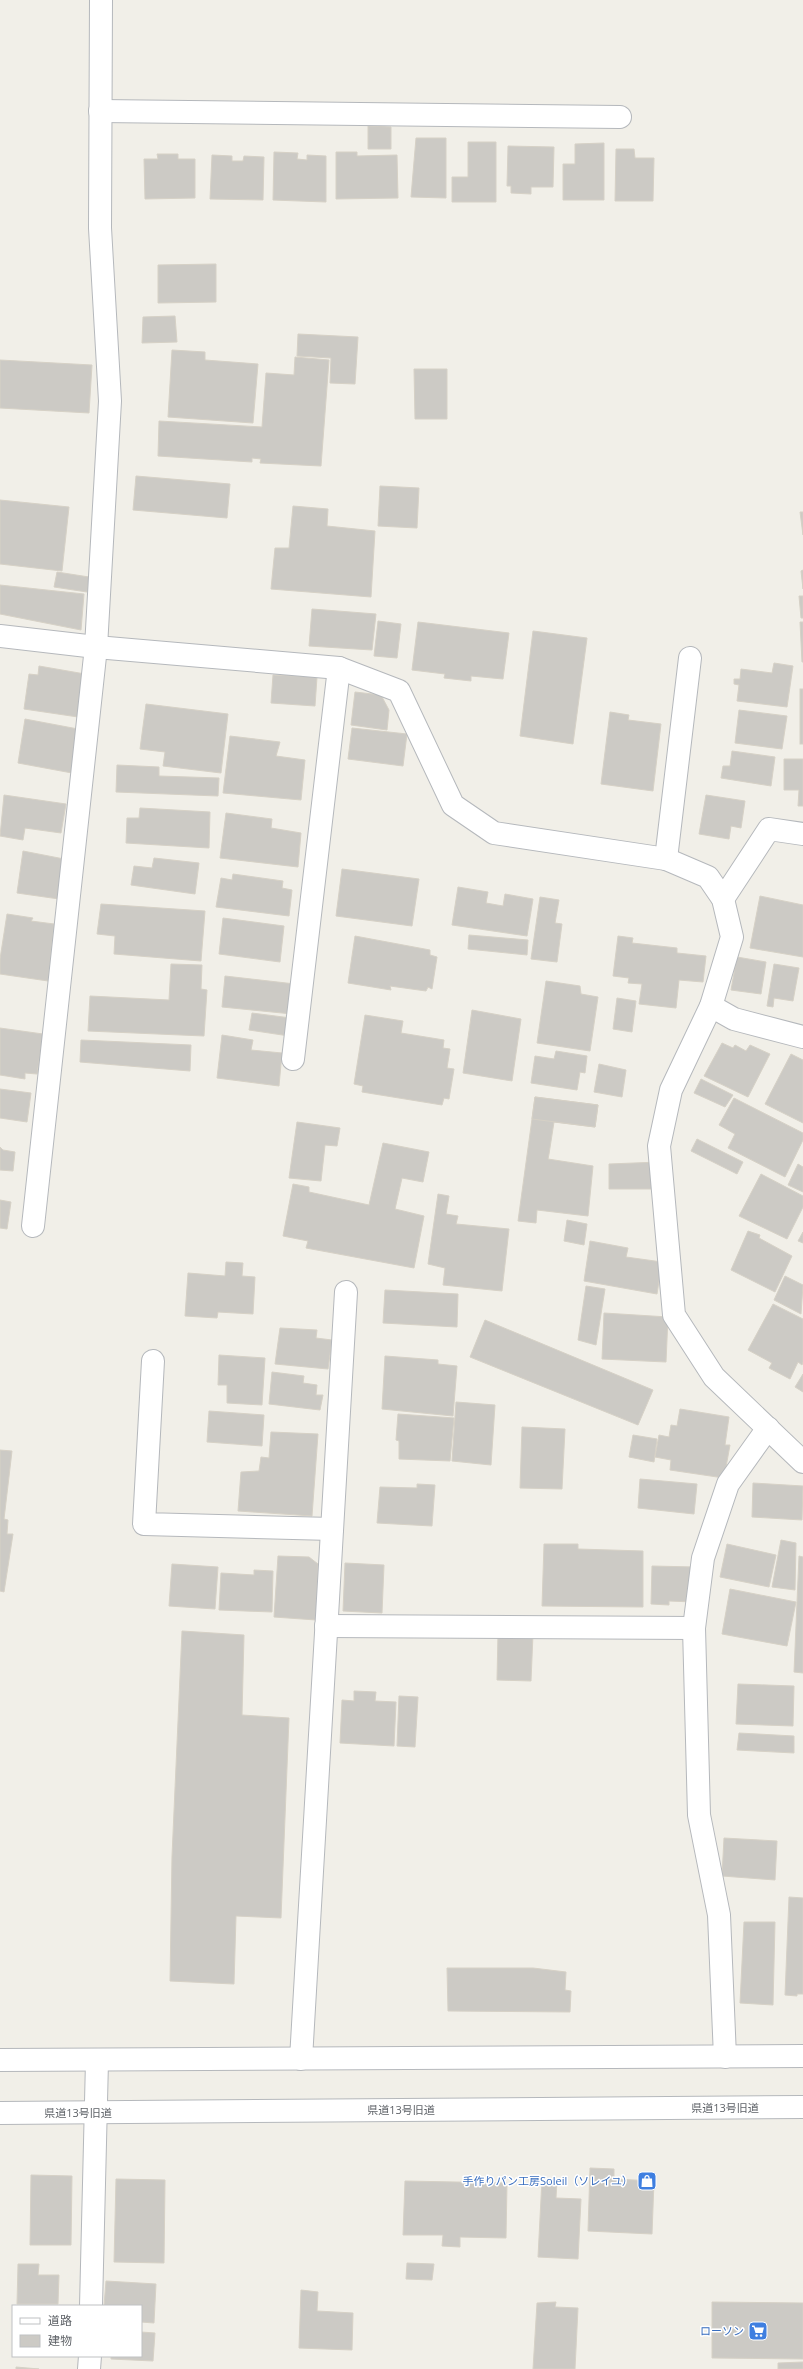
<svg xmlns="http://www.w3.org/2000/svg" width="803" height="2369" font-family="'Open Sans','Noto Sans JP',sans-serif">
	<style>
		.building { fill: #cccac5; stroke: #d6d1c6 }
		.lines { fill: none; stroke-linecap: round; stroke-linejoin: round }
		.minor-casing { stroke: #b5b8bc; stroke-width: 24 }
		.minor { stroke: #fff; stroke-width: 22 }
		.labels { text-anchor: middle; stroke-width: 3; stroke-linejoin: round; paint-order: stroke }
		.street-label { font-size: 11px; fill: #5f6368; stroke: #fff }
		.shop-label { font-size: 11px; fill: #366cbe; stroke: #fff; text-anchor: end }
	</style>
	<rect width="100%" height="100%" fill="#f1efe8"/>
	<g class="building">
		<polygon points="368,126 391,127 391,149 368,149"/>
		<polygon points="416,138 446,138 446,198 411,197"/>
		<polygon points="468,142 496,142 496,202 452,202 452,177 468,177"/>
		<polygon points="604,143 604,200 563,200 563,164 575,164 575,144"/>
		<polygon points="508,146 554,147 553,187 531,187 531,194 511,193 511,186 507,186"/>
		<polygon points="616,149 634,149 635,158 654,158 653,201 615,201"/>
		<polygon points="274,152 298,153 297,159 307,160 307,155 326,156 326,202 273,200"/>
		<polygon points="336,152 357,152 357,156 397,155 398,198 336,199"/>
		<polygon points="157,154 178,154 178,159 195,159 195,198 145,199 144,159 158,159"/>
		<polygon points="212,155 232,156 232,161 243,161 244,156 264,157 263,200 210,199"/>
		<polygon points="216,264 216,302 158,303 158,265"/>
		<polygon points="175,316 177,342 142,343 143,317"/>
		<polygon points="298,334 358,337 355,384 330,383 331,358 297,356"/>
		<polygon points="172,350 205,352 205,360 258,364 253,423 168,417"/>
		<polygon points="295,357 329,360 321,466 260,463 261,459 252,458 252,462 158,456 159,421 262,427 266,373 294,375"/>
		<polygon points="0,360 92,365 89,413 0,408"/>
		<polygon points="414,369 447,369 447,419 415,419"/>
		<polygon points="136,476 230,484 227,518 133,510"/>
		<polygon points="380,486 419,488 417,528 378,526"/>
		<polygon points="0,500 69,507 62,571 0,564"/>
		<polygon points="293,506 328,509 327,526 375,531 371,597 271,589 275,548 289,548"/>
		<polygon points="800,512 803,512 803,535"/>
		<polygon points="803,570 803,589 801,571"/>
		<polygon points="57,572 89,577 87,592 54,587"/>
		<polygon points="0,585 84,594 81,630 0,614"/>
		<polygon points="799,596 803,596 803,618 801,618"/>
		<polygon points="312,609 376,614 372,650 309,646"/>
		<polygon points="378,621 401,624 397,658 374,656"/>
		<polygon points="418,622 509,633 503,679 471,676 471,681 444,678 445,674 412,670"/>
		<polygon points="800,622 803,622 803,662 802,662"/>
		<polygon points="533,631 587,638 573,744 520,736"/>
		<polygon points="774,663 793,666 787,707 737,701 739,685 734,684 734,679 740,679 741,669 772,673"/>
		<polygon points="39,666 85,674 78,717 24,709 29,674 38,675"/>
		<polygon points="273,675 317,677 315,706 271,703"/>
		<rect x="800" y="689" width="3" height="55"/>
		<polygon points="355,692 381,695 389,710 387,730 351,725"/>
		<polygon points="146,704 228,714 221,773 163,766 165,752 140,749"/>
		<polygon points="739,710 787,716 782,749 735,743"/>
		<polygon points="610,712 629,715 628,720 661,724 653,791 601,784"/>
		<polygon points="25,719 78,729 72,773 18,763"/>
		<polygon points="352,728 407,734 403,766 348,759"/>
		<polygon points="230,736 280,742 276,756 305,760 301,800 223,793"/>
		<polygon points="732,751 775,757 771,786 721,778 723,766 730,766"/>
		<polygon points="784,759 803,759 803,806 798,806 799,790 784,790"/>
		<polygon points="117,765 159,767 159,776 219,778 218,796 116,792"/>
		<polygon points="4,795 66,804 61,833 25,828 23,840 0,836"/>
		<polygon points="706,795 745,801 741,828 731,826 729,839 699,834"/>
		<polygon points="140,808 210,812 209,848 126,843 127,818 139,818"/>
		<polygon points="226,813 272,819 271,828 301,833 298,867 220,858"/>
		<polygon points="23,851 64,859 59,899 17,893"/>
		<polygon points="154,858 199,863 195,894 131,885 134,866 152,868"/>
		<polygon points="342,869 419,879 412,926 336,916"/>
		<polygon points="233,874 283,881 282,888 292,890 289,916 216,907 221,878 232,880"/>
		<polygon points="458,887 488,892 486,903 503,906 505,894 533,899 527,936 452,925"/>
		<polygon points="760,896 803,905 803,957 750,948"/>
		<polygon points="540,897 559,900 555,923 562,924 557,962 531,959"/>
		<polygon points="101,904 205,911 201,961 114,954 115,936 97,934"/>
		<polygon points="7,914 33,918 31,921 54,924 48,981 0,974 0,959"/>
		<polygon points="223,918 284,926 280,962 219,954"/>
		<polygon points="469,935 528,940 527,955 468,949"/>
		<polygon points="355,936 430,950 430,955 437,957 432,989 428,987 426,991 390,986 391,990 348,983"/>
		<polygon points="618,936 633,938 632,943 677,948 677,953 706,956 703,982 679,980 676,1008 639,1004 642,984 628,983 629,978 613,976"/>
		<polygon points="737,957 766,962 761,994 731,990"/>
		<polygon points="171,964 202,965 201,989 207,990 204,1036 88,1031 90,996 169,1000"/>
		<polygon points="774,964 799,968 793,1001 774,998 773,1007 767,1006"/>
		<polygon points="225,976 295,984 292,1014 222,1007"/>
		<polygon points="546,981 580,986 581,994 598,997 590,1051 537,1043"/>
		<polygon points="617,998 636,1001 632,1032 613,1029"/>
		<polygon points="472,1010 521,1019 512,1081 463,1073"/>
		<polygon points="252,1013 291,1018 289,1036 249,1030"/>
		<polygon points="365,1015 403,1021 401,1033 444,1040 443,1048 450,1049 447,1068 454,1069 449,1099 444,1098 442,1105 362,1092 363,1086 354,1084"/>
		<polygon points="0,1028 43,1034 37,1074 25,1073 25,1079 0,1075"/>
		<polygon points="222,1035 253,1040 251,1050 282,1053 279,1086 217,1078"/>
		<polygon points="81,1040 191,1045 190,1071 80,1062"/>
		<polygon points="722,1043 733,1048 735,1045 746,1051 750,1045 770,1054 748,1097 704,1076"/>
		<polygon points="556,1051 587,1056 585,1073 580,1072 577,1090 531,1083 535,1056 554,1059"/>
		<polygon points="791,1054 803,1060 803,1123 765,1104"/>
		<polygon points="599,1064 626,1070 622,1097 594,1092"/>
		<polygon points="701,1079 733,1095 725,1107 694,1093"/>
		<polygon points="0,1089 31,1093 27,1122 0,1118"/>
		<polygon points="535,1097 598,1105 595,1127 554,1122 549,1154 548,1159 593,1166 588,1216 537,1210 536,1223 518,1221"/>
		<polygon points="535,1097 598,1105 595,1127 532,1119"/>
		<polygon points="734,1098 803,1133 803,1140 785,1177 728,1148 735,1134 719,1125"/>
		<polygon points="297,1122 340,1128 337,1146 325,1145 321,1181 289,1178"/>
		<polygon points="697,1139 743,1162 737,1174 691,1151"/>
		<polygon points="383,1143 429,1152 423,1182 402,1178 395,1209 424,1216 414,1268 306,1248 308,1241 283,1236 293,1184 309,1187 309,1192 369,1205"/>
		<polygon points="0,1147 3,1150 15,1152 13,1171 0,1170"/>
		<polygon points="659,1162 660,1189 609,1189 609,1164"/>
		<polygon points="798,1164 803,1167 803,1192 788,1185"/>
		<polygon points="761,1174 803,1196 803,1207 787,1239 739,1216"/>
		<polygon points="438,1194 449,1196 446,1214 458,1216 456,1224 509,1229 502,1291 443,1285 445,1268 428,1264"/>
		<polygon points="0,1200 11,1202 7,1229 0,1228"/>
		<polygon points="567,1220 587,1224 584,1245 564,1241"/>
		<polygon points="748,1231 760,1235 759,1238 792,1256 775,1292 731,1270"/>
		<polygon points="803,1232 803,1243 798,1241"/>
		<polygon points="590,1241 628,1248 626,1257 662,1262 657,1294 584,1281"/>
		<polygon points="226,1262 243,1263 242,1276 255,1277 253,1314 218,1312 217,1318 185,1316 188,1273 225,1276"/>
		<polygon points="785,1276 803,1285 801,1314 774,1300"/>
		<polygon points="586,1286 605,1289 596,1345 578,1340"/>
		<polygon points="385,1290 458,1294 457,1327 383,1323"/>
		<polygon points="773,1304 803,1319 803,1362 802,1365 798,1362 790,1379 769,1368 772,1363 748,1350"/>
		<polygon points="604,1313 668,1317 666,1362 602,1359"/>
		<polygon points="485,1320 653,1390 638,1425 470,1357"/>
		<polygon points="280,1328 317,1330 316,1338 332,1340 328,1369 275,1364"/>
		<polygon points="219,1355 265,1358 262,1405 227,1403 227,1385 218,1385"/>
		<polygon points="385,1356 438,1360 438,1364 457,1366 453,1416 382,1409"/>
		<polygon points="272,1372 304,1376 303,1383 317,1385 316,1395 323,1395 320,1410 269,1404"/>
		<polygon points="803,1374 803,1392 795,1387"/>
		<polygon points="456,1402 495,1405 491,1465 452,1461"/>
		<polygon points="680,1409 729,1417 725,1445 730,1445 724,1478 670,1470 671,1460 655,1457 659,1435 669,1437 671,1425 677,1426"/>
		<polygon points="209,1411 264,1415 262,1446 207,1442"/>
		<polygon points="398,1414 454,1418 450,1461 399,1459 399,1441 396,1440"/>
		<polygon points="522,1427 565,1429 562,1489 520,1488"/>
		<polygon points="271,1432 318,1434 312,1516 238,1511 241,1472 259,1471 261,1457 269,1458"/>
		<polygon points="633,1435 657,1439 654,1462 629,1457"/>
		<polygon points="0,1450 12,1451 4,1519 8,1520 7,1534 13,1534 4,1592 0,1591"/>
		<polygon points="640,1479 697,1484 694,1514 638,1508"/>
		<polygon points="753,1483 803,1486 802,1520 752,1517"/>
		<polygon points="417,1484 435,1485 432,1526 377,1523 380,1487 417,1488"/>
		<polygon points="781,1540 796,1543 795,1590 772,1587"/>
		<polygon points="544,1544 578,1544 578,1549 643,1551 643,1607 542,1606"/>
		<polygon points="727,1544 776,1555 769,1587 720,1577"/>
		<polygon points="278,1556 309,1557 318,1564 316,1620 274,1617"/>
		<polygon points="799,1556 803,1557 803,1673 794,1672"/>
		<polygon points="345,1563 384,1565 382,1613 343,1611"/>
		<polygon points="172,1564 218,1567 215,1609 169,1606"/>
		<polygon points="652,1566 695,1567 694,1602 669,1601 669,1605 651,1604"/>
		<polygon points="254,1570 273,1571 272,1612 219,1610 221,1573 254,1575"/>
		<polygon points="730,1589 796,1602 787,1646 722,1634"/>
		<polygon points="182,1631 244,1635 242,1715 289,1718 281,1918 236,1916 234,1984 170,1981 172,1856"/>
		<polygon points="498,1633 533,1634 531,1681 497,1680"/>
		<polygon points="738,1684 794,1686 793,1726 736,1724"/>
		<polygon points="354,1691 376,1692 375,1701 396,1702 394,1746 340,1743 342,1700 354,1701"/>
		<polygon points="399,1696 418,1697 415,1747 397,1746"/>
		<polygon points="739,1733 794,1736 794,1753 737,1750"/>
		<polygon points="724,1838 777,1841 775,1880 722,1876"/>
		<polygon points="789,1897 803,1898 803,1994 797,1994 797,1996 785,1995"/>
		<polygon points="744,1922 775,1922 773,2005 740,2003"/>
		<polygon points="447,1968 533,1968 566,1972 565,1990 571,1991 570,2012 448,2011"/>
		<polygon points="590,2168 614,2169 614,2179 654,2181 652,2234 588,2231"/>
		<polygon points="31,2175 72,2176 71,2245 30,2245"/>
		<polygon points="116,2179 165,2180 164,2263 114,2262"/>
		<polygon points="542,2179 557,2180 556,2198 581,2199 578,2259 538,2257"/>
		<polygon points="405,2181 507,2183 506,2238 460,2237 460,2247 442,2246 443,2235 403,2235"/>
		<polygon points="407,2263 434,2264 432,2280 406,2279"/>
		<polygon points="18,2264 39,2264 38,2275 59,2275 58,2304 17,2304"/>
		<polygon points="106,2281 156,2284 154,2323 141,2322 141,2306 104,2306"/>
		<polygon points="301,2290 318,2292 317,2311 353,2313 352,2350 299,2348"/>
		<polygon points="556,2302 555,2307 578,2308 575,2369 533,2369 537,2303"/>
		<polygon points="712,2302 803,2303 803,2359 712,2358"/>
		<polygon points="141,2332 155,2333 153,2361 111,2359 111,2356 141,2356"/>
		<polygon points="803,2362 803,2369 778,2369 778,2363"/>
		<polygon points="16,2367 39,2369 16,2369"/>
	</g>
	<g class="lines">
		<g class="minor-casing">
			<g id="minor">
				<polyline points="100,111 620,117"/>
				<polyline points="0,636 96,647 339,668 399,691 453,805 494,833 666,859 708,877 723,899 732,937 711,1006 671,1090 659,1146 674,1315 714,1377 803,1462"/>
				<polyline points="666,859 690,658"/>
				<polyline points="723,899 769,829 803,834"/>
				<polyline points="711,1006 734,1019 803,1037"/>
				<polyline points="293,1059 339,668"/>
				<polyline points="33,1226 96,647 110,401 100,228 101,0"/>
				<polyline points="153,1361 144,1524 332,1529"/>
				<polyline points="326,1626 694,1628"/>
				<polyline points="725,2057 719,1915 699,1815 694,1628 703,1558 728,1484 768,1428"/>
				<polyline points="301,2059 346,1292"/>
				<polyline points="0,2060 803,2056"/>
				<polyline points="0,2113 803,2107"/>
				<polyline points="91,2306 97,2061"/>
				<polyline points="89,2369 90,2356"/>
			</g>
		</g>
		<use href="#minor" class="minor"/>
	</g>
	<defs>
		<g id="shop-square" transform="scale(1)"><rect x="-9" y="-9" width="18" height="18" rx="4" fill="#3f7fe0" stroke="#fff"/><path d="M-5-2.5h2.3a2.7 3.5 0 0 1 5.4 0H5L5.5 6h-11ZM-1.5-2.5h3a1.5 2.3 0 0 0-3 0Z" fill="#fff"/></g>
		<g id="supermarket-square" transform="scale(1)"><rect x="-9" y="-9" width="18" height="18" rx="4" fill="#3f7fe0" stroke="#fff"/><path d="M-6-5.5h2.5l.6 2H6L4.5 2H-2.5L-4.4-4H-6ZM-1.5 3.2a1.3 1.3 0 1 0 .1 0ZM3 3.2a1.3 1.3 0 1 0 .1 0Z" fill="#fff"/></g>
	</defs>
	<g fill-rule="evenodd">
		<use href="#shop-square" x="647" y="2181"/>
		<use href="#supermarket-square" x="758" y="2331"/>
	</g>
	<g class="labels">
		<g class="street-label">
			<text x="725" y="2112">県道13号旧道</text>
			<text x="401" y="2114">県道13号旧道</text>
			<text x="78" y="2117">県道13号旧道</text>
		</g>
		<g class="shop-label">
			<text x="633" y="2185">手作りパン工房Soleil（ソレイユ）</text>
			<text x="744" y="2335">ローソン</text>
		</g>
	</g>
	<rect x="12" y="2305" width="130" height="52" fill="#ffffff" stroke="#bfc1c3"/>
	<rect x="20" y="2318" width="20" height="6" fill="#ffffff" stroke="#bfc1c3"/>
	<text x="48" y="2325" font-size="12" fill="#5f6368">道路</text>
	<rect x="20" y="2335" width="20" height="12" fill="#cccac5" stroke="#bfc1c3"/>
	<text x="48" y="2345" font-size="12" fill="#5f6368">建物</text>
</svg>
